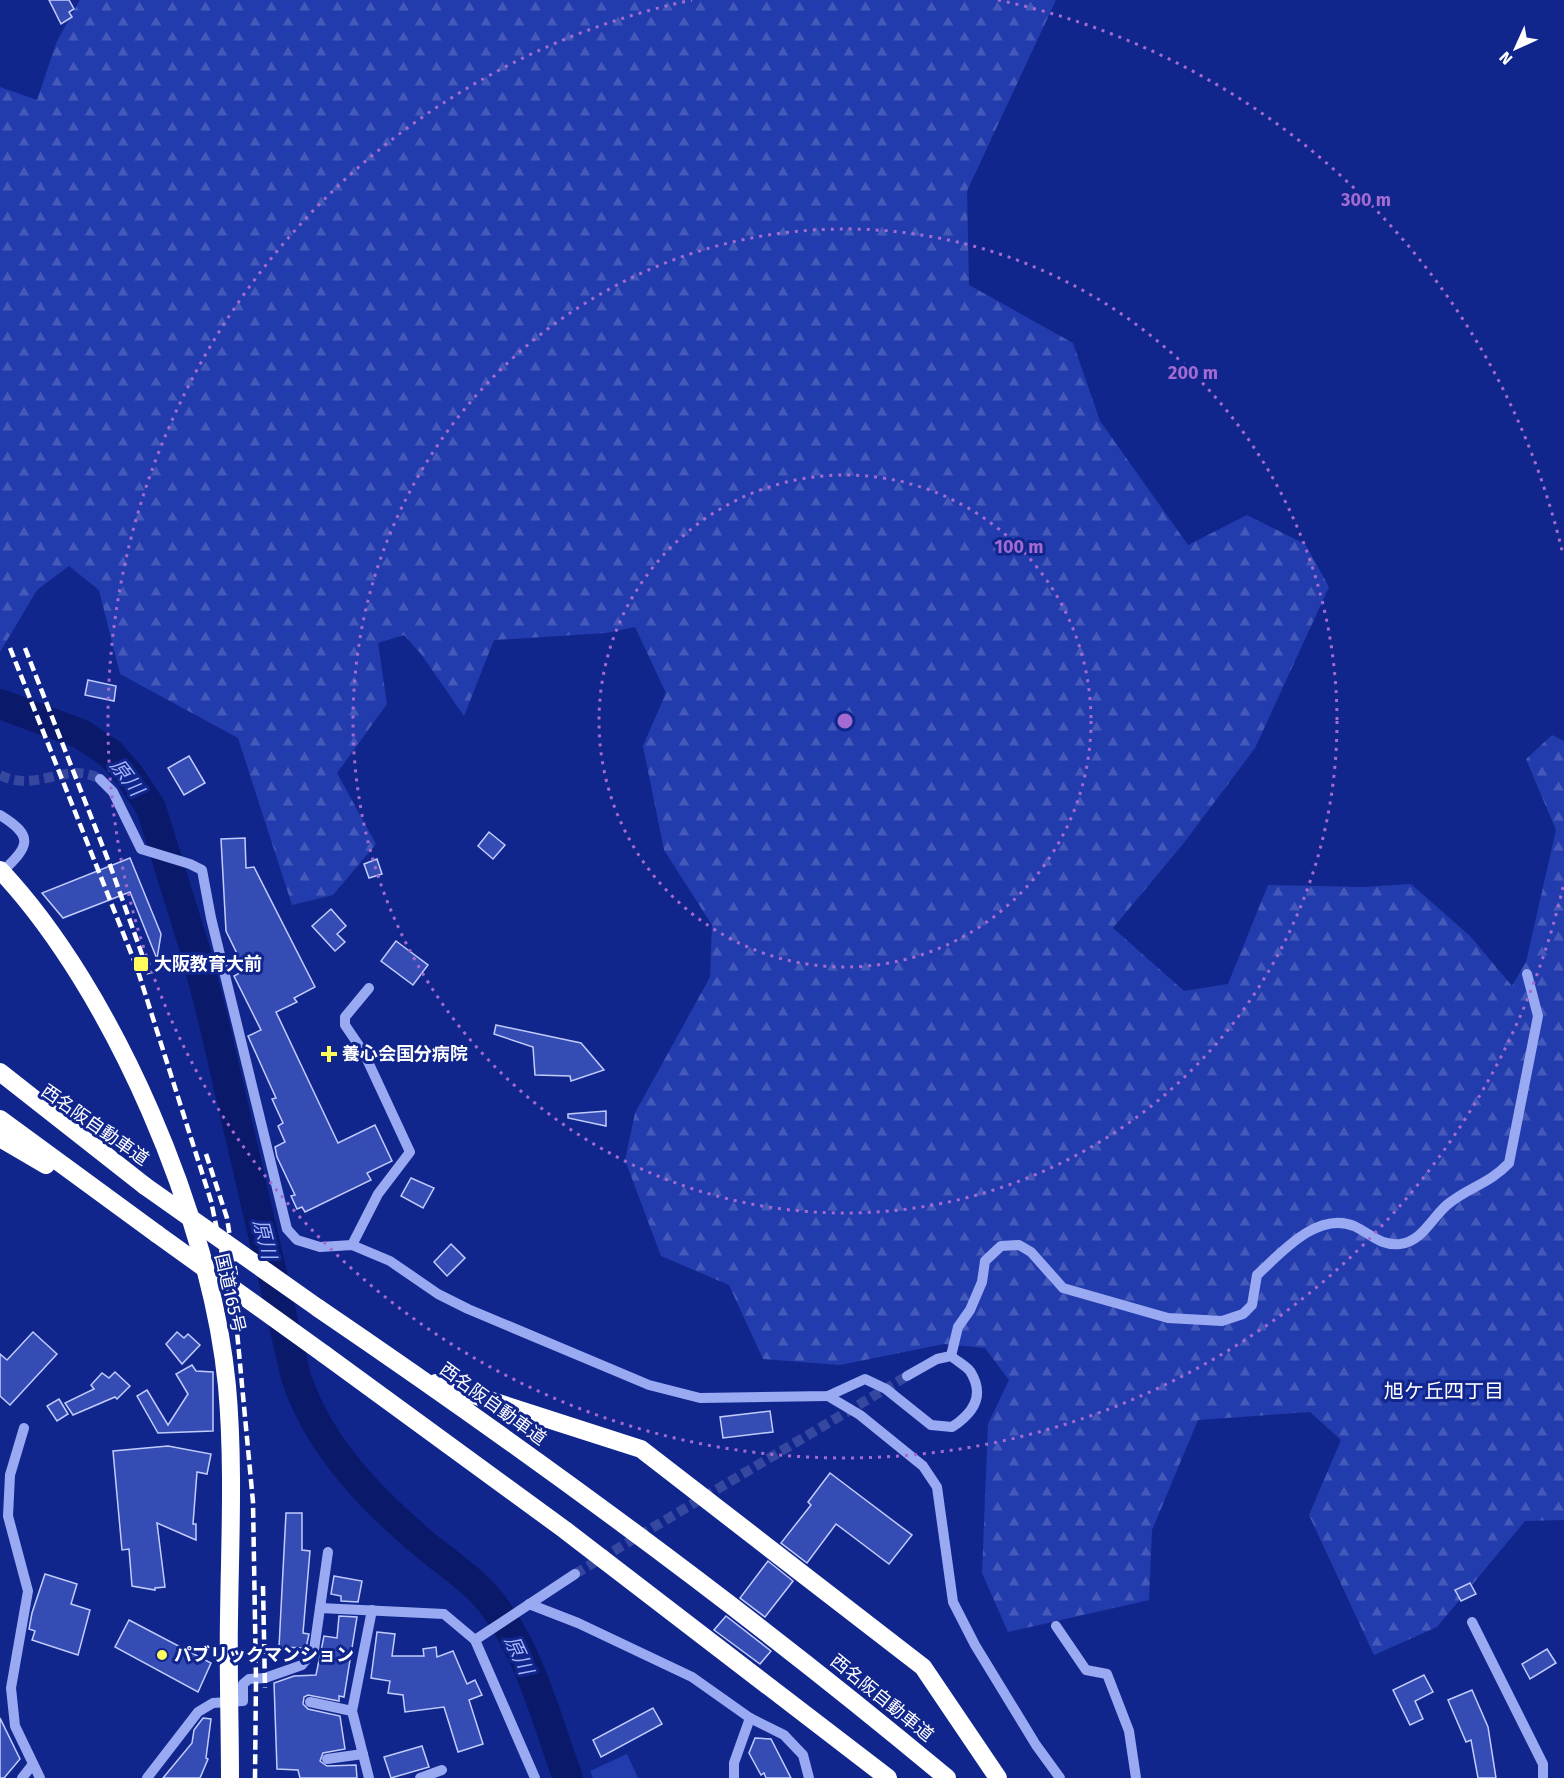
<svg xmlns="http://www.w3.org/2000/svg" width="1564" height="1778" font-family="'Fira Sans','Noto Sans JP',sans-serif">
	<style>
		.green { fill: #233cad }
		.forest { fill: url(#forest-firs) }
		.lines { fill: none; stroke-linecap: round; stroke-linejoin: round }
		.river { stroke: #0a1969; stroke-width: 30 }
		.building { fill: #354cb5; stroke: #c1ccfd; stroke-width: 1.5 }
		.minor-tunnel { stroke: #35479e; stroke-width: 10; stroke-dasharray: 10 5; stroke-linecap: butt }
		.minor { stroke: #9aaaf2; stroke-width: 10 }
		.highway { stroke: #fff; stroke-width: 18 }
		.rail { stroke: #fff; stroke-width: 4.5; stroke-dasharray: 10 4.5; stroke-linecap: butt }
		.highway-bridge { stroke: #fff; stroke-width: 18 }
		.ring { fill: none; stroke: #a36bd2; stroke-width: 3; stroke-dasharray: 3 6 }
		.poi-dot { fill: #fffc5b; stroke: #11268d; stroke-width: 2 }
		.labels { text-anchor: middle; stroke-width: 6; stroke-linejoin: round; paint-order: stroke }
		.poi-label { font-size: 18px; font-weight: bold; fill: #fff; stroke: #11268d; text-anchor: start }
		.street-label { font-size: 18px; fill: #fff; stroke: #11268d }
		.water-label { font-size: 20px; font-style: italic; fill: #a6b5f9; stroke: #11268d }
		.neighbourhood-label { font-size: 20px; fill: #fff; stroke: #11268d }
		.centre { fill: #a36bd2; stroke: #11268d; stroke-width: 3 }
		.ring-label { font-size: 18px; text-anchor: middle; font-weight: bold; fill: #a36bd2; stroke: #11268d; stroke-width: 6; stroke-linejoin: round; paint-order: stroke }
	</style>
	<defs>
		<pattern id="forest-firs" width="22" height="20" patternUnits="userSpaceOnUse" patternTransform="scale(1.5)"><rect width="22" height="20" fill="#233cad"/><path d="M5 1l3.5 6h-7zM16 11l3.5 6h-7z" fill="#4459b9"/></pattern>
	</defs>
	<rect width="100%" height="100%" fill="#11268d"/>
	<polygon class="green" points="627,1754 638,1778 593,1778 590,1771"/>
	<polygon class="forest" points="80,0 1056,0 967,191 969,285 1073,343 1100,421 1188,545 1247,515 1305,544 1329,587 1255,748 1183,844 1113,928 1184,991 1228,984 1268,885 1363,887 1411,884 1470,936 1512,986 1526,962 1556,830 1526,759 1552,735 1564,741 1564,1520 1525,1521 1437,1627 1374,1655 1309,1515 1341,1440 1310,1412 1198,1420 1152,1530 1149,1600 1008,1632 982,1573 988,1424 1009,1380 985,1348 944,1344 840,1365 763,1359 729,1285 661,1256 625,1160 635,1113 710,977 712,925 664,850 643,746 666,693 635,627 606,633 494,640 464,716 421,654 404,635 378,643 387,704 337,773 376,844 333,895 292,905 238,738 120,674 99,590 69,566 37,590 0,652 0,87 37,100 57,41"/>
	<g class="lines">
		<path class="river" d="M0,704L81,734L111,754L130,776L151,808L196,953L214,1023L296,1377C318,1443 365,1493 417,1538C438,1557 464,1573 483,1593C527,1641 546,1719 568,1778"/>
	</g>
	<g class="building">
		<polygon points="49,0 69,0 74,9 69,12 72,17 61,24"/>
		<polygon points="88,680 116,686 114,701 85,695"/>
		<polygon points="189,756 205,783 184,795 168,768"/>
		<polygon points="489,832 505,845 493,859 478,846"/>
		<polygon points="245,838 246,868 254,867 315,987 294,998 297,1002 276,1012 338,1143 375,1125 392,1161 367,1173 371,1180 305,1212 302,1207 297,1209 291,1196 295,1195 277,1157 275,1147 285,1142 278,1126 283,1123 272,1099 276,1098 248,1036 261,1030 234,976 245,970 226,931 221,839"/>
		<polygon points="130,858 161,934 157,959 130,892 63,918 42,893"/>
		<polygon points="377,859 382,874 369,878 364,864"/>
		<polygon points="331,909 346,926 337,934 345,942 335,951 312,926"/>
		<polygon points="396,941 428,965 413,985 381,961"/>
		<polygon points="496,1025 581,1043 604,1070 571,1081 570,1076 535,1075 533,1047 494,1034"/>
		<polygon points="606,1111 606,1126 568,1118 568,1114"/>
		<polygon points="411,1178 434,1188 423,1208 401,1196"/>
		<polygon points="451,1244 465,1258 447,1276 434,1262"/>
		<polygon points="33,1332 57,1354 10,1405 0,1396 0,1354 7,1360"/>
		<polygon points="177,1332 184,1338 188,1334 200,1345 182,1364 166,1344"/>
		<polygon points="192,1365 196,1371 213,1372 213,1431 158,1433 137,1396 147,1390 168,1425 188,1394 176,1374"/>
		<polygon points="115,1372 130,1386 117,1399 115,1397 73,1415 65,1403 94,1389 91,1385 102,1373 109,1378"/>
		<polygon points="59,1399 68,1414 57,1421 47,1406"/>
		<polygon points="770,1411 773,1432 723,1438 720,1417"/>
		<polygon points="168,1446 211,1454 207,1474 197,1472 193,1524 196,1524 196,1540 157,1523 165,1587 155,1588 155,1590 132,1586 129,1549 122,1550 113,1451"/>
		<polygon points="830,1473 912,1535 889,1564 836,1524 807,1563 781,1543 811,1505 808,1502"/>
		<polygon points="286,1513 302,1513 302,1550 310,1551 303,1633 309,1634 306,1648 279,1647"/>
		<polygon points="768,1561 793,1581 765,1617 740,1598"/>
		<polygon points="45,1574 77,1584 71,1604 90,1610 78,1655 32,1640 35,1631 29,1629 32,1613"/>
		<polygon points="334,1576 362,1581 358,1602 341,1601 341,1596 331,1594"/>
		<polygon points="1470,1583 1476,1594 1461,1601 1455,1590"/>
		<polygon points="339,1616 357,1617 344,1697 339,1696 339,1701 308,1695 304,1697 303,1704 308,1709 340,1716 345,1749 323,1753 320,1761 327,1766 356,1765 357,1778 300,1778 298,1770 277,1769 274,1683 294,1676 316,1675 324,1636 337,1638"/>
		<polygon points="726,1616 771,1651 760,1664 714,1630"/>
		<polygon points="129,1620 211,1663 198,1692 115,1647"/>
		<polygon points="377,1632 395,1634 392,1656 424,1656 423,1649 436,1647 437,1657 453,1651 467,1684 475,1680 482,1695 469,1700 483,1744 458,1752 444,1707 405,1712 403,1695 388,1693 390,1681 371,1678"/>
		<polygon points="1547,1649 1556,1663 1530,1679 1522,1664"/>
		<polygon points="1424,1675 1433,1692 1415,1701 1423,1719 1410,1725 1393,1690"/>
		<polygon points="1472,1690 1488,1727 1496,1778 1478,1778 1471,1740 1466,1742 1448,1700"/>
		<polygon points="653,1708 662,1724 601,1757 593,1740"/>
		<polygon points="0,1718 20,1759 4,1778 0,1778"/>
		<polygon points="203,1718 211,1719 206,1758 208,1759 200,1778 163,1778 192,1743 194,1730"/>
		<polygon points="755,1738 771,1739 791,1778 766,1778 764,1773 761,1775 749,1753"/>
		<polygon points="422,1746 429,1767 391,1778 384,1757"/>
	</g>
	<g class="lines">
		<g class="minor-tunnel">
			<path d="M0,775C37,794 67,760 100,779"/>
			<polyline points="575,1574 907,1376"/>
		</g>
		<g class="minor">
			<path d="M100,779L113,792L141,849L190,864L202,870L211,918L287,1229L297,1240L320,1247L352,1245L390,1261L438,1294L468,1309L649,1385L700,1398L828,1396L865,1379L886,1389L931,1425L952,1427C972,1414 986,1396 970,1371C966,1366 957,1361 951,1356L937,1359L907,1376"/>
			<path d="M0,815C36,837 28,847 2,872"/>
			<polyline points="352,1245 378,1194 410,1152 364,1053 345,1025 345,1017 369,988"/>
			<path d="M951,1356L958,1327L970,1310L982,1282L985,1261L1001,1246L1019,1245L1031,1252L1063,1288L1168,1318L1222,1321L1243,1314L1252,1305L1257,1275C1281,1253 1317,1211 1354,1226C1371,1234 1380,1246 1400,1244C1423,1241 1432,1217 1448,1204C1469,1187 1489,1184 1509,1163L1538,1016L1527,974"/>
			<polyline points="828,1396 860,1415 923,1466 937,1487 953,1602 975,1645 1036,1745 1060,1778"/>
			<polyline points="24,1428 10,1475 8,1516 28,1591 11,1688 15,1726 40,1778"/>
			<polyline points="529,1604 578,1623 692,1677 750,1718 784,1735 803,1755 809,1778"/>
			<polyline points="320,1608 328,1552"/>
			<polyline points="1472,1622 1543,1764 1543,1778"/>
			<polyline points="1056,1626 1086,1670 1107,1674 1129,1731 1136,1778"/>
			<polyline points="475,1640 575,1574"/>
			<polyline points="310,1702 352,1711"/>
			<polyline points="327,1759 363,1754"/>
			<polyline points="22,1778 33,1764"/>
			<polyline points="147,1778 198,1712 213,1703 243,1701 243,1684 249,1679 265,1678 302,1665 314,1650 320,1608 444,1614 475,1640 535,1778"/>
			<polyline points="369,1778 352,1711 372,1610"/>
			<polyline points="420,1778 442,1770"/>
			<polyline points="734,1778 734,1763 750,1718"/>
		</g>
		<g class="highway">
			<path d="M0,870C114,991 211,1220 227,1386C234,1463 230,1541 229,1618C228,1671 230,1725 230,1778"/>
			<polyline points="0,1072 145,1186"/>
			<polyline points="0,1119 157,1234"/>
			<polyline points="0,1138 46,1165"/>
			<path d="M318,1308C534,1455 746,1610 947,1778"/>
			<polyline points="324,1354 565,1530 888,1778"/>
			<polyline points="436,1383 641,1449 923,1667 998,1778"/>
		</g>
		<g class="rail">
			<polyline points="10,648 137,968 211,1201 236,1321 253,1502 256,1679 255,1778"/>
			<polyline points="25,648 110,865 149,974"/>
			<polyline points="206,1154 227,1218 241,1308"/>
			<polyline points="263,1586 265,1688"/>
		</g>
		<g class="highway-bridge">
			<polyline points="145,1186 318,1308"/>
			<polyline points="157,1234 324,1354"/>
		</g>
	</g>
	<g class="ring">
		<circle cx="845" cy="721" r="246"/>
		<circle cx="845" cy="721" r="492"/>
		<path d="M1563 887A737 737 0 1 1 692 0M998 0A737 737 0 0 1 1563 555"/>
	</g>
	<g class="poi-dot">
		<rect x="133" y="956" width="16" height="16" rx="3"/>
		<path d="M326 1045h6v6h6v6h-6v6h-6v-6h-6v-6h6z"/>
		<circle cx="162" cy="1655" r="6"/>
	</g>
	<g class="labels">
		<g class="poi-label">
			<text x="154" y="970">大阪教育大前</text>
			<text x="342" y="1060">養心会国分病院</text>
			<text x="174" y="1661">パブリックマンション</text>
		</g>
		<g class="street-label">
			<text transform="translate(95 1125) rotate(35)" y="6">西名阪自動車道</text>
			<text transform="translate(230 1293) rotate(77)" y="6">国道165号</text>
			<text transform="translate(493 1404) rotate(36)" y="6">西名阪自動車道</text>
			<text transform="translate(882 1698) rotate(39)" y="6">西名阪自動車道</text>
		</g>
		<g class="water-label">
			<text transform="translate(127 777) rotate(53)" y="7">原川</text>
			<text transform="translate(265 1239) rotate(76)" y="7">原川</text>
			<text transform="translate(519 1655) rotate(65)" y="7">原川</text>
		</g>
		<g class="neighbourhood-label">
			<text x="1444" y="1398">旭ケ丘四丁目</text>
		</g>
	</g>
	<circle cx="845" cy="721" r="9" class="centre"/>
	<g class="ring-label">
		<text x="1366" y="206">300 m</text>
		<text x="1193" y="379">200 m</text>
		<text x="1019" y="553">100 m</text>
	</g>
	<g transform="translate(1516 48) rotate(225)" stroke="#11268d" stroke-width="4.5" paint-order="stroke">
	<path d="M0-4.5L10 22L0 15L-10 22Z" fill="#ffffff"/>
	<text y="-9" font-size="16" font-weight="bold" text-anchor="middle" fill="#ffffff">N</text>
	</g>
</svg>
